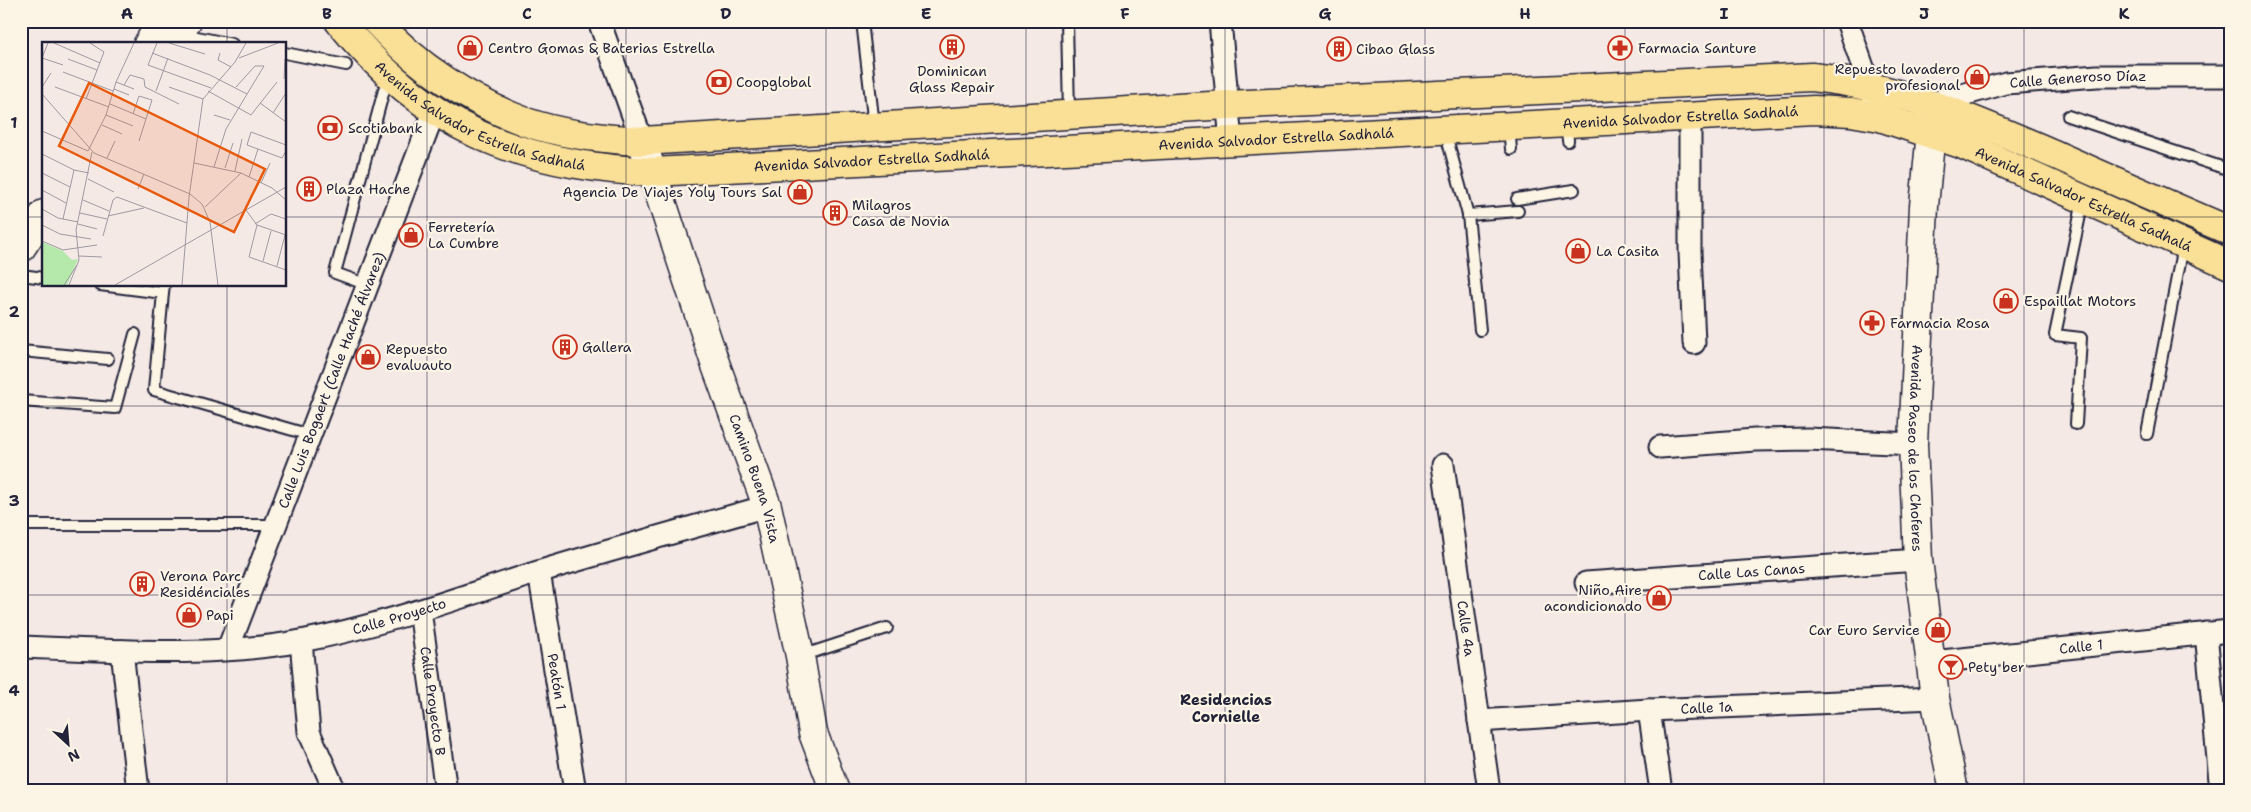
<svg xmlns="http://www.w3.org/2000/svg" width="2251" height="812" font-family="'Shantell Sans',sans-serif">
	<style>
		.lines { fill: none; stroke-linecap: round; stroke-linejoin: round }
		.lane-casing { stroke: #22223b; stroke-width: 14 }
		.street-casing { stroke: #22223b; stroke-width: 25 }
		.secondary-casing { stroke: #22223b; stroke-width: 31 }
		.highway-casing { stroke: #22223b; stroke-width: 31 }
		.lane { stroke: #fcf5e5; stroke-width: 10 }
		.street { stroke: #fcf5e5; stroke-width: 21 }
		.secondary { stroke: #fcf5e5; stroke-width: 28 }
		.highway { stroke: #fadf96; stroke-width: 28 }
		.grid { fill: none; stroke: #22223b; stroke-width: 1; stroke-opacity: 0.55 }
		.labels { text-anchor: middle; stroke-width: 4.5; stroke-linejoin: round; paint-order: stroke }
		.poi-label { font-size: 14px; fill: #22223b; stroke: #fcf5e5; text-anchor: start }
		.street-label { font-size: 14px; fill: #22223b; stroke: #fcf5e5 }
		.neighbourhood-label { font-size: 15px; font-weight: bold; fill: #22223b; stroke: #fcf5e5 }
		.inset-road { fill: none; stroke: #a099a1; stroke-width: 1 }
		.view { fill: #e8590c; fill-opacity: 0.15; stroke: #e8590c; stroke-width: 2.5 }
		.inset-edge { fill: none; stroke: #22223b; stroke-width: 2.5 }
		.neatline { fill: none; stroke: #22223b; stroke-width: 2 }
		.grid-label { font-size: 16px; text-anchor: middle; font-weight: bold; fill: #22223b }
	</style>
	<rect width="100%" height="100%" fill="#f4e9e5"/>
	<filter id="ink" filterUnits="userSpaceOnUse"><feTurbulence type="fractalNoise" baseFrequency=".02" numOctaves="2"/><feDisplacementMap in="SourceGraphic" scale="10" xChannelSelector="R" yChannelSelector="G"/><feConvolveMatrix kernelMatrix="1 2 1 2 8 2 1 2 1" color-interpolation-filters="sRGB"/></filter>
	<g filter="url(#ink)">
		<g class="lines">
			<g class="lane-casing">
				<g id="lane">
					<polyline points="862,21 874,126"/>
					<polyline points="1067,21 1069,113"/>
					<polyline points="182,34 232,44"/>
					<polyline points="285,53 346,65"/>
					<polyline points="2068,116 2230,170"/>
					<polyline points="1567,125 1568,141"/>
					<polyline points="1509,128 1511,149"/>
					<polyline points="1445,131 1468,215 1480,330"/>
					<polyline points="1517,199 1574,190"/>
					<polyline points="1468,215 1518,211"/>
					<polyline points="21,275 44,278"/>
					<polyline points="100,285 163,293 164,285"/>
					<polyline points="368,285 335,273 388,75"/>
					<polyline points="163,293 154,390 310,435"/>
					<polyline points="21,351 108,359"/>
					<polyline points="21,401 115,408 135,334"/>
					<polyline points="2076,424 2081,338 2055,335 2083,201"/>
					<polyline points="2147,434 2183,246"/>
					<polyline points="21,525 276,525"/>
					<polyline points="801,656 887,628"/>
				</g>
			</g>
			<g class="street-casing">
				<g id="street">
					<polyline points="599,21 642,141"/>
					<polyline points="1220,21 1231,142"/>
					<polyline points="1847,21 1874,99"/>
					<path id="s1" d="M1929,104L2006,83L2097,76H2230"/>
					<polyline points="1690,117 1690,252 1694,343"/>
					<polyline points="1660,447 1755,440 1808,439 1913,444"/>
					<path id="s2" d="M1443,465L1489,791"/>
					<path id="s3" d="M539,572L575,791"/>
					<path id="s4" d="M1586,583L1918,560"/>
					<path id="s5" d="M420,611L446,791"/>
					<polyline points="2206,633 2221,791"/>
					<polyline points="301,641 309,732 335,791"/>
					<path id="s6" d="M21,647C112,650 212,658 301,641C382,626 460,597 538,572C613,549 690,528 767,506"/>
					<path id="s7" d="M228,649L434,112"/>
					<polyline points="122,651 138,791"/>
					<path id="s8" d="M1932,662L2230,631"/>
					<polyline points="1649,710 1661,791"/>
					<path id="s9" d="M1479,721L1649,710L1935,698"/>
				</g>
			</g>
			<g class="secondary-casing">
				<g id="secondary">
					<polyline points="148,44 162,21"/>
					<polyline points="171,44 187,21"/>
					<path id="s10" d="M1930,110L1932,121L1924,206L1913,444L1918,560L1935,698L1954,791"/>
					<path id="s11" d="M642,141L715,363L767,506L800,656L813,733L835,791"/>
					<polyline points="21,248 44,214"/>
				</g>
			</g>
			<g class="highway-casing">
				<g id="highway">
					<path id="s12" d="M339,21C424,127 518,166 653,172L1814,110L1851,112L1880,117L1961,144L2230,265"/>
					<path d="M376,21C415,65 471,102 526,122C563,135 604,139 642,141L1227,105L1812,77C1899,86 1977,121 2056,155C2114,181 2172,206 2230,231"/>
				</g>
			</g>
			<use href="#lane" class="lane"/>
			<use href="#street" class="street"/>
			<use href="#secondary" class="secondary"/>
			<use href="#highway" class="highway"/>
		</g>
	</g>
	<path class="grid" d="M227,21V44M427,21V791M626,21V791M826,21V791M1026,21V791M1225,21V791M1425,21V791M1625,21V791M1824,21V791M2024,21V791M21,217H44M285,217H2230M227,285V791M21,406H2230M21,595H2230"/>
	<defs>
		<g id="building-ring" transform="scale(1.25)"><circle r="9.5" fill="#fcf5e5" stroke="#c8321e" stroke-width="1.5"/><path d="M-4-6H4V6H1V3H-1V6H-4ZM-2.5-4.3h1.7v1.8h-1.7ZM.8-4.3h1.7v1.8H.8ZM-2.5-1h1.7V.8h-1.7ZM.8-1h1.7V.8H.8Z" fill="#c8321e"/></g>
		<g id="shop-ring" transform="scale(1.25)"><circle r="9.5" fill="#fcf5e5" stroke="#c8321e" stroke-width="1.5"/><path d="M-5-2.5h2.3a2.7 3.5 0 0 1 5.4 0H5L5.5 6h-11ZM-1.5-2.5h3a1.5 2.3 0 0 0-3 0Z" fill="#c8321e"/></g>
		<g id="pharmacy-ring" transform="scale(1.25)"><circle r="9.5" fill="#fcf5e5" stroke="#c8321e" stroke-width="1.5"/><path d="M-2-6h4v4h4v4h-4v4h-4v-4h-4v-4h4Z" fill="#c8321e"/></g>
		<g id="bank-ring" transform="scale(1.25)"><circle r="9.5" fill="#fcf5e5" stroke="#c8321e" stroke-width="1.5"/><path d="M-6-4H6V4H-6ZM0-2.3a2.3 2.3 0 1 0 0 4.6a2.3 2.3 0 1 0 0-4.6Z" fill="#c8321e"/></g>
		<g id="bar-ring" transform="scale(1.25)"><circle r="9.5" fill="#fcf5e5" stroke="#c8321e" stroke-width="1.5"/><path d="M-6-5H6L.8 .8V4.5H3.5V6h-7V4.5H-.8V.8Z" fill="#c8321e"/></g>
	</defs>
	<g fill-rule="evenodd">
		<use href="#building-ring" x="952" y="47"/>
		<use href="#shop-ring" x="470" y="48"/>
		<use href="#pharmacy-ring" x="1620" y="48"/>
		<use href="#building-ring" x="1339" y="49"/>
		<use href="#shop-ring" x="1977" y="77"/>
		<use href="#bank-ring" x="719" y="82"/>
		<use href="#bank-ring" x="330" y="128"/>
		<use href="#building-ring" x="309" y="189"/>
		<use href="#shop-ring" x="800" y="192"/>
		<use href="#building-ring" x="835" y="213"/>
		<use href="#shop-ring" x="411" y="235"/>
		<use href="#shop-ring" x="1578" y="251"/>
		<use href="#shop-ring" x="2006" y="301"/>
		<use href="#pharmacy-ring" x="1872" y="323"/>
		<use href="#building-ring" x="565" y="347"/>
		<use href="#shop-ring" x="368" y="357"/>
		<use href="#building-ring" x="142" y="584"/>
		<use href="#shop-ring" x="1659" y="598"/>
		<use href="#shop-ring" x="189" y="615"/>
		<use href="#shop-ring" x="1938" y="630"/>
		<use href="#bar-ring" x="1951" y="667"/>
	</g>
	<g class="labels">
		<g class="poi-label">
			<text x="488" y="53">Centro Gomas &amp; Baterias Estrella</text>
			<text x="1638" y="53">Farmacia Santure</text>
			<text x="1356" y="54">Cibao Glass</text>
			<text x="1960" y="74" text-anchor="end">Repuesto lavadero<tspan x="1960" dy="16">profesional</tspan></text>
			<text x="952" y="76" text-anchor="middle">Dominican<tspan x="952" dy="16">Glass Repair</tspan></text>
			<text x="736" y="87">Coopglobal</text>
			<text x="348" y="133">Scotiabank</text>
			<text x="326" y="194">Plaza Hache</text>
			<text x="782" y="197" text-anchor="end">Agencia De Viajes Yoly Tours Sal</text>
			<text x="852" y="210">Milagros<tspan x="852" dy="16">Casa de Novia</tspan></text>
			<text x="428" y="232">Ferretería<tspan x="428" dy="16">La Cumbre</tspan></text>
			<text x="1596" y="256">La Casita</text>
			<text x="2024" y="306">Espaillat Motors</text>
			<text x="1890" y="328">Farmacia Rosa</text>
			<text x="582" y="352">Gallera</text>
			<text x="386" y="354">Repuesto<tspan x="386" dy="16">evaluauto</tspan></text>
			<text x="160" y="581">Verona Parc<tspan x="160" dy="16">Residénciales</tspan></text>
			<text x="1642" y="595" text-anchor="end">Niño Aire<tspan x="1642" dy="16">acondicionado</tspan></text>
			<text x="206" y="620">Papi</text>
			<text x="1920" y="635" text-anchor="end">Car Euro Service</text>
			<text x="1968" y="672">Pety ber</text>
		</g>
		<g class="street-label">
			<text dy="5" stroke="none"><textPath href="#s1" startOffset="152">Calle Generoso Díaz</textPath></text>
			<text dy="5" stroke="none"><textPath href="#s12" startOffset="175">Avenida Salvador Estrella Sadhalá</textPath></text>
			<text dy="5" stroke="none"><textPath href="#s12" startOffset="1390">Avenida Salvador Estrella Sadhalá</textPath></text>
			<text dy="5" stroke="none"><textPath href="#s12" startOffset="985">Avenida Salvador Estrella Sadhalá</textPath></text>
			<text dy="5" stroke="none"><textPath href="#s12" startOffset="580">Avenida Salvador Estrella Sadhalá</textPath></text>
			<text dy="5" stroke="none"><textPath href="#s12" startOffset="1810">Avenida Salvador Estrella Sadhalá</textPath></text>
			<text dy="5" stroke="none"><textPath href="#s7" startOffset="288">Calle Luis Bogaert (Calle Haché Álvarez)</textPath></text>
			<text dy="5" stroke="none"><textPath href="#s10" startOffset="339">Avenida Paseo de los Choferes</textPath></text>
			<text dy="5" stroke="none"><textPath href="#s11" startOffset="356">Camino Buena Vista</textPath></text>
			<text dy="5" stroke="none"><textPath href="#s4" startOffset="166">Calle Las Canas</textPath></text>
			<text dy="5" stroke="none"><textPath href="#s6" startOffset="382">Calle Proyecto</textPath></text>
			<text dy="5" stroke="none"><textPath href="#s2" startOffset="165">Calle 4a</textPath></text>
			<text dy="5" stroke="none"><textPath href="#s8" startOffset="150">Calle 1</textPath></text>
			<text dy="5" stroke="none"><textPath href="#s3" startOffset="111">Peatón 1</textPath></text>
			<text dy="5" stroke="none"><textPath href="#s5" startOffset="91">Calle Proyecto B</textPath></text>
			<text dy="5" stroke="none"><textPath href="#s9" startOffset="228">Calle 1a</textPath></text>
		</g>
		<g class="neighbourhood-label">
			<text x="1226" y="705">Residencias<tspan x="1226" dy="17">Cornielle</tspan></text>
		</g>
	</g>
	<g transform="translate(42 42)">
		<rect width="244" height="244" fill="#f4e9e5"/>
		<path d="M0,200L21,209L30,218L36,217L25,243H0Z" fill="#b4e9ab"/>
		<path class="inset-road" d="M12,1L58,21M115,1L106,23L169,46M127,1L163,12M110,11L168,33L205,52M178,11L176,18L189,25M0,16L21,23M0,16L6,1M197,16L236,1M26,17L55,28M21,30L71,49M242,37L243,17M74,40L92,47M82,43L88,33L102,37L103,45L137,62M0,45L9,31M13,45L67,65M127,45L161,57M72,47L87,53M114,49L126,16M166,49L209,73L235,40M0,52L52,111L148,152L160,162L168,180L176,243M44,57L62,10L48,1M218,61L244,80M68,62L104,77M231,71L244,51M91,72L97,54L110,58L97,99M64,73L91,84M172,73L188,78M60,83L80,92M0,89L46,109L64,73L74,40L92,1M244,103L209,90L205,103L240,116L244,109M0,112L32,128L47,131M65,116L73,99M152,121L199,131L230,146L244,158M172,125L184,87L222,24H213L194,45M183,126L191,101M193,129L200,97M0,131L28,145M207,135L216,107M46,137L72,150M219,141L228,121M96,147L102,132M0,148L24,161M41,158L67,169M163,165L199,131M0,167L16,176L36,180M204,168L215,183L244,193M38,171L65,177M66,174L102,166M21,177L32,128M36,182L55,187M213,182L229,172L244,177M0,183L18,192L49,197M215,183L207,215L244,228M61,194L71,158L75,155L145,181M0,199L21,208L55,203M37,214L60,215M221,219L229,189M235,224L243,193M22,243L35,223M27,243L37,218L34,188L50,110M73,243L244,145M140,243L147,155L161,57L193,20L204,1"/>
		<path class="view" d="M47,41L223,127L192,190L17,104Z"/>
		<rect width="244" height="244" class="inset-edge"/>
	</g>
	<rect width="2251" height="812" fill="none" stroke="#fcf5e5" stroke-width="55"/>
	<g transform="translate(68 744) rotate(154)" stroke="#fcf5e5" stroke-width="4" paint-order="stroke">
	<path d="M0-4L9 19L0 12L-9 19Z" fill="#22223b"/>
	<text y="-8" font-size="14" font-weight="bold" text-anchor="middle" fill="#22223b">N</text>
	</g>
	<rect x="28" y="28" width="2196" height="756" class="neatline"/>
	<g class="grid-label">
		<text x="127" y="19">A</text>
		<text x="327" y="19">B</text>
		<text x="527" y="19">C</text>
		<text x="726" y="19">D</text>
		<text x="926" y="19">E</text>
		<text x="1125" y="19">F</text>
		<text x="1325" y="19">G</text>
		<text x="1525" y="19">H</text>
		<text x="1724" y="19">I</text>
		<text x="1924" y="19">J</text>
		<text x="2124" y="19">K</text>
		<text x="14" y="128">1</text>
		<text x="14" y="317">2</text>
		<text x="14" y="506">3</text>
		<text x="14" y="696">4</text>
	</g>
</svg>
